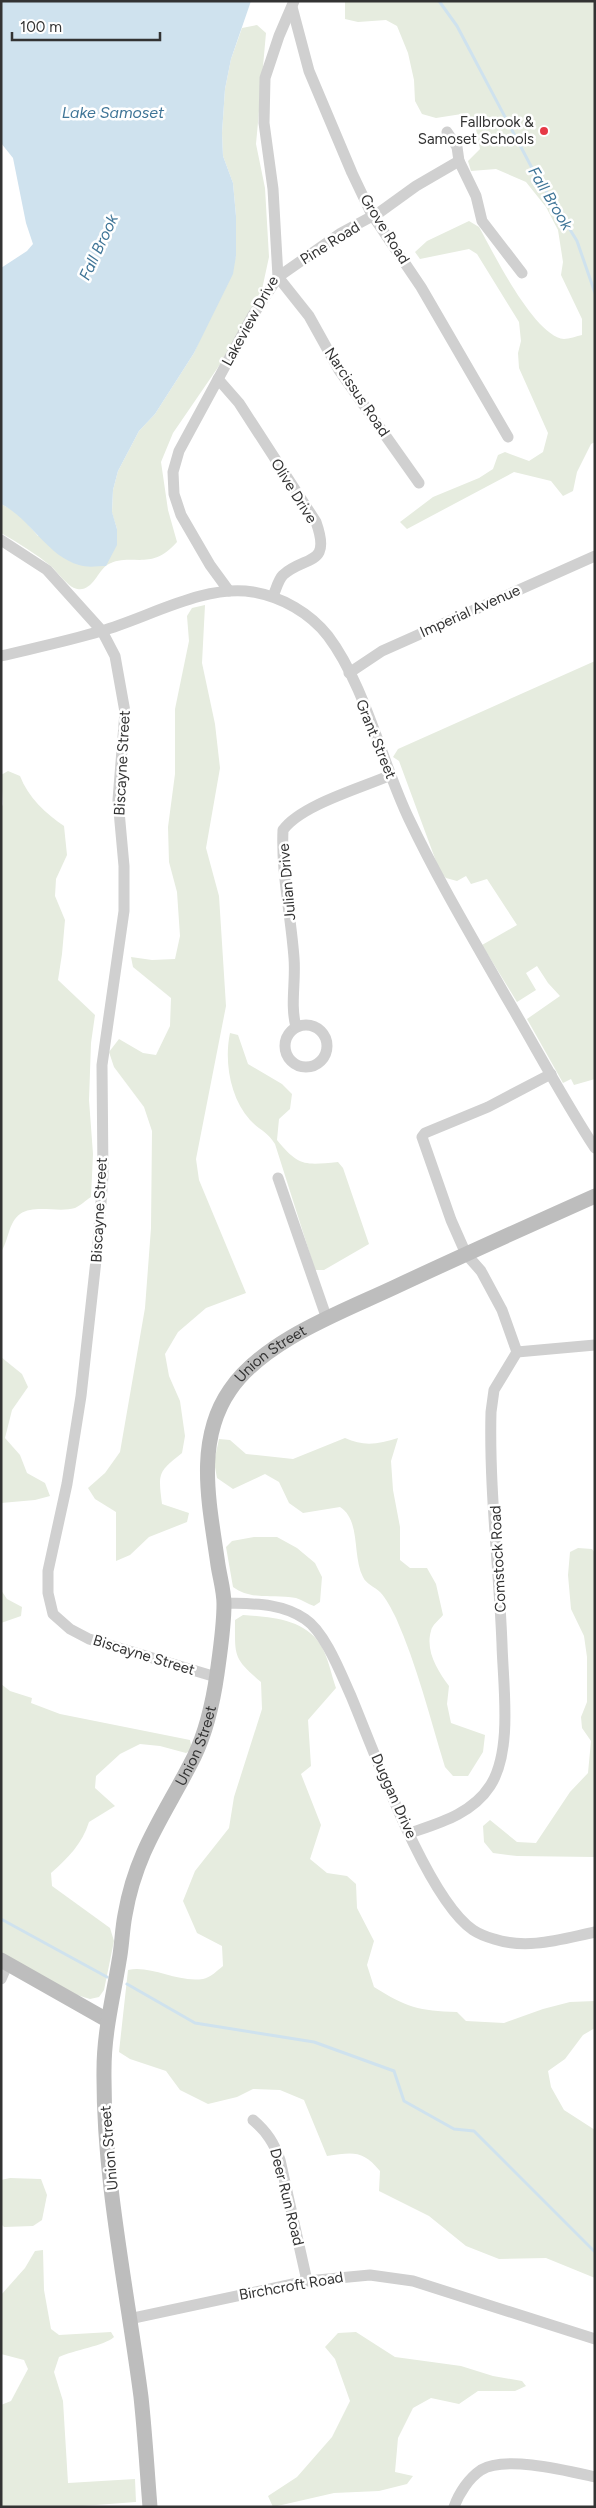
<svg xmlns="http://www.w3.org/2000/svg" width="596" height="2508" font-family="Figtree,sans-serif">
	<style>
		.green { fill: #e6ecdf }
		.water { fill: #cfe2ee }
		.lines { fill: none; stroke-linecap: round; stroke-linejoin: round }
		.stream { stroke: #cfe2ee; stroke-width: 3 }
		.street { stroke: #d0d0d0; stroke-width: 11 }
		.secondary { stroke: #bdbdbd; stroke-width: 15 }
		.poi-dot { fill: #e63946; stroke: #fff; stroke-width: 2 }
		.labels { text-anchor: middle; stroke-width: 5; stroke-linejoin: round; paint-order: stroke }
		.poi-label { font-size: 15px; fill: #333; stroke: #fff; text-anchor: end }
		.street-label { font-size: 15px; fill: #333; stroke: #fff }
		.water-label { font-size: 16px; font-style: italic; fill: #3f7597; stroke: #fff }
	</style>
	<rect width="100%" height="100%" fill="#fff"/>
	<g class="green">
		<path d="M345,1H595V442L591,444L577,472L573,491L563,496L551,481L514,472L407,529L400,522L433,497L479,478L493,469L498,455L505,452L529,461L543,452L548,433L519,368L518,353L521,341L519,322L477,254L469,249L420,259L415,252L427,241L469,221L479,227C493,252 534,336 564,339C569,339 577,336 582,335V319L561,275L563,262L558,230L546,207L526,182L496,169L471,171L468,161L480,149L476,129L468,113L436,118L422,114L415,101L414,80L408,53L397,26L386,20L358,22L345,19Z"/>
		<path d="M257,25L266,33L256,144L265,188L269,257L261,294L223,360L173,433L161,462L168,510L177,542C150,573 131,551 107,565C97,572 91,595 74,588C67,585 58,573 52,567C36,554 19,543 1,533V504L18,513L38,536L117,529L112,513L113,490L118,471L139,431L155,414L194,353L236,256V216L233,183L223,156L222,133L225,89L231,59L242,28Z"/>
		<path d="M205,605L202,663L215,724L220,768L206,848L219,896L226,1006L196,1159L199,1180L246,1293L206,1308L178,1332L165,1354L169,1376L180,1401L185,1436L182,1453C158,1472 158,1473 162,1504L189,1513L187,1522L149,1537L130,1555L116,1561V1512L95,1499L88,1488L105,1473L120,1452L145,1308L151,1228L152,1131L144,1107L114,1067L109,1052L119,1039L143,1053L156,1055L170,1026L171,998L133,967L131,957L152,960L175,959L180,936L177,892L169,862L168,827L175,774V709L189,641L187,616L192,608Z"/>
		<polygon points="595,661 595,1079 574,1085 571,1079 563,1083 527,1019 560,996 548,983 537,966 526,973 536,990 517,1002 482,945 517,925 487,879 471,884 466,876 457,881 446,878 440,872 399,761 393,757 398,749"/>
		<path d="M8,771L20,776C28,797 46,814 64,826L67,855L56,879L55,896L65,920L62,954L58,980L95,1015L91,1043L89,1100L93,1154L91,1197C86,1200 80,1206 75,1208C58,1213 35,1204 20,1214C8,1223 9,1240 1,1252V809L3,804L1,775Z"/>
		<path d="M230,1033L238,1035L248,1064L282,1084L292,1094L290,1109L279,1119L277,1140C299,1167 305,1165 338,1162L343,1168L369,1244L324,1270H315L275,1144C266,1130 259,1130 250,1120C230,1098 224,1061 230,1033Z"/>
		<polygon points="1,1357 22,1374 28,1387 12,1410 5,1438 20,1455 27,1473 45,1483 50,1496 35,1500 1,1503"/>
		<path d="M345,1438C364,1447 379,1444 398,1438L391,1461L393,1490L400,1527V1560L410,1568H427L436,1584L443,1615C439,1620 432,1625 431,1631C425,1651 438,1671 449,1686L447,1704L451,1723L485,1735L483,1752L468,1776H453L445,1767C430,1718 417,1665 396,1618C392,1610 386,1598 380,1592C375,1587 366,1584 363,1577C352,1556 361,1520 340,1507L303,1513L289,1503L279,1482L265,1474L233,1489L217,1478L214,1462L219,1439L230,1440L246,1454L293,1459Z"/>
		<path d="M254,1537H277L297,1548L315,1563L322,1577L320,1602L314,1606C308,1604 302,1600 296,1598C275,1594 252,1601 233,1587L226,1547L232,1541Z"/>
		<polygon points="578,1548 592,1549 595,1553 595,1857 517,1856 493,1853 484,1842 483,1826 490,1820 517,1842 536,1843 570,1792 588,1773 591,1741 582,1728 581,1717 587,1702 587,1657 584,1636 571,1609 568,1575 570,1552"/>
		<polygon points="1,1590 7,1599 22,1607 21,1616 1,1623"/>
		<path d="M243,1615C270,1617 304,1619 320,1644C328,1656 331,1674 336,1688L308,1720L311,1766L301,1774L321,1825L310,1859L327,1873L347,1876L356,1884L357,1908L374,1941L367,1965L374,1987C406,2007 419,2011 457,2012L466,2021L504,2023L543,2009L570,2002L595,2001V2028L583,2035L565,2059L548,2071L551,2087L564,2110L595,2130V2278L546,2258L499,2259L466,2246L429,2216L379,2191L380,2171C363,2150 353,2152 327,2156L304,2100L280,2090L253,2089L237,2097L208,2104L180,2090L166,2071L130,2059L119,2052L128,1970C152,1965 177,1983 203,1979C210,1978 218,1970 223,1966L222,1946L197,1933L183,1901L195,1871L229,1828L234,1797L262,1709L261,1682C233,1658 235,1657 235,1620Z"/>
		<path d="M1,1684L10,1691L32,1698L31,1703L60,1714L190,1740L192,1750L186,1753L160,1746L140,1744L120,1754L96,1776L95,1788L115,1806L89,1822C82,1844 68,1858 51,1873L52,1886L110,1928L114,1941L104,1990L99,1997L90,1999L77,1995L1,1953Z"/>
		<polygon points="10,2178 41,2179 47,2195 42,2220 33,2226 4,2227 1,2224 1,2180"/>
		<path d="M43,2250L44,2290L51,2329L59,2335L111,2332L114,2337C104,2346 74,2350 59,2357L54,2372L63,2401L68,2483L135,2479L136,2502L69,2507H1V2405L11,2401L28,2369L24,2360L1,2354V2295L25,2268L35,2251Z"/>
		<polygon points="356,2332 395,2357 461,2366 493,2376 522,2381 526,2386 515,2391 478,2391 459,2404 431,2398 413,2408 398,2438 395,2472 413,2476 407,2484 379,2491 334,2493 273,2507 268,2496 297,2477 332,2437 350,2401 335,2359 325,2347 338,2333"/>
	</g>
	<path class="water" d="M1,1H251L231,59L225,89L222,133L223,156L233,183L236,216V256L233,274L194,353L155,414L139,431L118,471L113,490L112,512L117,529V545L106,566C98,566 88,568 79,565C47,556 30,518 1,504V268L27,251L33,244L26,223L13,158L1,143Z"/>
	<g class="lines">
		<g class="stream">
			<polyline points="439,1 457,26 532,168 577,241 595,293"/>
			<polyline points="1,1919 107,1977"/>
			<polyline points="127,1984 195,2023 314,2042 394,2071 404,2101 454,2129 474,2131 595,2252"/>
		</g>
		<g class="street">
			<polyline points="292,7 309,71 352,173 371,213 421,287 508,437"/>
			<polyline points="447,132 457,147 459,161 476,196 482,221 522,273"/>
			<path d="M218,379L239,403L316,522C332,567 305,555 283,575C278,580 276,590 273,596"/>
			<polyline points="419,483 339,370 309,316 278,277 341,233 380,212 416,186 459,161"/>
			<polyline points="1,540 47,570 102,631 115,656 125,712 118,800 124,866 124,911 102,1065 103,1176 98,1242 81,1396 67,1484 48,1571 48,1593 53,1614 70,1629 89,1639 216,1677"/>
			<polyline points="229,591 210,565 181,515 174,494 173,472 179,451 211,392 253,315 278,277 273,189 264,123 265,78 279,36 294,1"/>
			<path d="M1,656C34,648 68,641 101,631C148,618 203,584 253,592C282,597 310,613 328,636C365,685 382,763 409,819C438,880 472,937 505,995C535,1046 563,1099 595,1148"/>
			<polyline points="349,673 382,651 595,556"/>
			<circle cx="306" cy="1046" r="21"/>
			<path d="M296,1027C290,1004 296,982 294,958C291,916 281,872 283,830C301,805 361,788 391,775"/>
			<polyline points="278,1178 327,1319"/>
			<polyline points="517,1352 595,1345"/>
			<path d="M224,1603C252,1604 280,1602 305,1619C325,1632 341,1674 351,1696C374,1751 427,1899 473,1930C479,1934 487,1937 494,1939C528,1950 561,1939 595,1932"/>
			<path d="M410,1833C439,1823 472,1814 490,1786C513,1751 503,1685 502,1644C499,1567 489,1489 491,1412L494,1390L517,1352L502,1310L481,1271L466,1254L451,1220L422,1137L425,1133L488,1107L551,1074"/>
			<polyline points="1,1979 8,1963"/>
			<path d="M253,2120C267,2132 274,2143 280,2160L307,2281"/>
			<polyline points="129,2319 307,2281 370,2275 413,2281 595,2339"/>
			<path d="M454,2507C459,2493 469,2478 481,2470C505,2455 568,2471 595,2477"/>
		</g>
		<g class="secondary">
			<polyline points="1,1960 107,2020"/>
			<path id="s1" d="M150,2507C147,2470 145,2434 141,2397C127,2288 103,2180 104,2070C104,2032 113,1998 119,1961C122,1946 122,1930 125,1915C136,1850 166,1813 194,1757C206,1732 213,1702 217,1674C220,1652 224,1627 224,1604C224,1591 220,1578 218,1565C210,1507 194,1442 230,1390C264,1340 342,1312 395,1287C461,1256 528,1226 595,1196"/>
		</g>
	</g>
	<circle class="poi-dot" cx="544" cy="131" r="5"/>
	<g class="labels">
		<g class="poi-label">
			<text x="534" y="127">Fallbrook &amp;<tspan x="534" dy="17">Samoset Schools</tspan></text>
		</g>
		<g class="street-label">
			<text transform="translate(385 229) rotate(58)" y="5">Grove Road</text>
			<text transform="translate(330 243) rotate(-32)" y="5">Pine Road</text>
			<text transform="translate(250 321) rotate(-61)" y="5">Lakeview Drive</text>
			<text transform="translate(357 392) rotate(56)" y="5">Narcissus Road</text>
			<text transform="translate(294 491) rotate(58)" y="5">Olive Drive</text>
			<text transform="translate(470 611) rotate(-24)" y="5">Imperial Avenue</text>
			<text transform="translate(376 739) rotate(68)" y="5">Grant Street</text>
			<text transform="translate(122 763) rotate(-87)" y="5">Biscayne Street</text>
			<text transform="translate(287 882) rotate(-95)" y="5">Julian Drive</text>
			<text transform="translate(99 1210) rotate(-87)" y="5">Biscayne Street</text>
			<text dy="5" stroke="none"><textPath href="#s1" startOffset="1201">Union Street</textPath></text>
			<text transform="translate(498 1559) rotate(-93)" y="5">Comstock Road</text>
			<text transform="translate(144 1655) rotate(17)" y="5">Biscayne Street</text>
			<text dy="5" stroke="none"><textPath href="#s1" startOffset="781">Union Street</textPath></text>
			<text transform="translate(394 1796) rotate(66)" y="5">Duggan Drive</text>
			<text transform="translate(109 2148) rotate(-95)" y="5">Union Street</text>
			<text transform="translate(287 2197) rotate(76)" y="5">Deer Run Road</text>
			<text transform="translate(291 2286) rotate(-10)" y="5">Birchcroft Road</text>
		</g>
		<g class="water-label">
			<text x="113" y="118">Lake Samoset</text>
			<text transform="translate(551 198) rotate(59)" y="6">Fall Brook</text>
			<text transform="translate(98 247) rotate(-65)" y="6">Fall Brook</text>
		</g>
	</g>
	<rect width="596" height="2508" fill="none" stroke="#333333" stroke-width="5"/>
	<path d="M12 32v8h148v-8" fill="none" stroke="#333333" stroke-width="2.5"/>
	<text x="20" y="32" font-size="15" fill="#333333" stroke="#ffffff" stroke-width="4" paint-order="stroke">100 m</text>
</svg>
